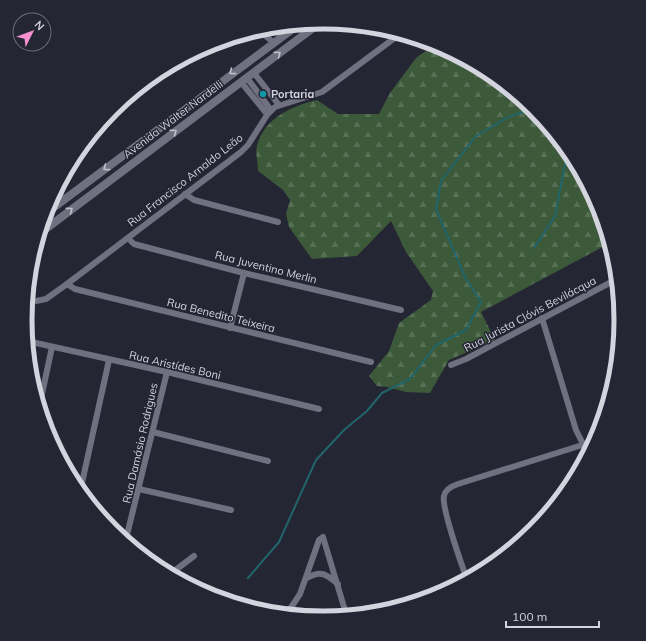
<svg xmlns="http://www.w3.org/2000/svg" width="646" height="641" font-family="Mulish,sans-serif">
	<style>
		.forest { fill: url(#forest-firs) }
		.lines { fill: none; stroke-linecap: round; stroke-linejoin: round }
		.stream { stroke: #21656b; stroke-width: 2 }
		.minor { stroke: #707081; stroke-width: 6 }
		.tertiary { stroke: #707081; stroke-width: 8 }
		.oneway { stroke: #c0c0cb }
		.culture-dot { fill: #0f9aa8; stroke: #252634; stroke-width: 1.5 }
		.labels { text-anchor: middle; stroke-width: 3; stroke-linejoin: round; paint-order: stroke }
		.poi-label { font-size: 11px; font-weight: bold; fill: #d4d4de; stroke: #252634; text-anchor: start }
		.street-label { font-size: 11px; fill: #d4d4de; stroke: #252634 }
		.rim { fill: none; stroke: #d4d4de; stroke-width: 5 }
	</style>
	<defs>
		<pattern id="forest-firs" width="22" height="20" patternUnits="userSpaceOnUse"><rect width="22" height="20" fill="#3c5939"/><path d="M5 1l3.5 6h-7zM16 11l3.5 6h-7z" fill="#577055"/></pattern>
	</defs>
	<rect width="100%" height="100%" fill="#252634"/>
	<path class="forest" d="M435,44L489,72L534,110L571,155L599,206L610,243L481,312L495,340L449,360L430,393L406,392L387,387L377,386L369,376L389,351L399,323L431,300L433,291L406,252L391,221L357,256L312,259L289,227L286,214L290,200L283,190L258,171C258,163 255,153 257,146C264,118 292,106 317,100L338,114H379L390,93L416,58Z"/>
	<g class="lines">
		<g class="stream">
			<polyline points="534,248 555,216 565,164 570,153"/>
			<polyline points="248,578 279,542 316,460 344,430 367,411 382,393 410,379 436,345 466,330 481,302 465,277 436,209 441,181 476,136 508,117 531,109 534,110"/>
		</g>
		<g class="minor">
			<polyline points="262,33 273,42"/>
			<path d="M231,38C251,35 271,28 291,29"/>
			<polyline points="254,73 279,105"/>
			<polyline points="247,78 271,110"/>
			<polyline points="241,82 267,114"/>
			<polyline points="185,194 194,200 278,222"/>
			<polyline points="128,238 134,244 244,273 401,310"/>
			<polyline points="67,284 75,289 371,362"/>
			<polyline points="36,301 46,299 67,284 241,152 248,145 267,115 275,107 322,92 400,34"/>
			<polyline points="542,318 576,430 583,444"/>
			<polyline points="230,328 244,273"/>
			<polyline points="27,341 167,372 319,409"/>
			<polyline points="451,365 466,359 617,279"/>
			<polyline points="39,408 52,347"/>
			<polyline points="153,432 268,461"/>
			<polyline points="139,489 231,510"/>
			<polyline points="80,492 109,360"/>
			<polyline points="125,543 167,372"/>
			<polyline points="169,575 194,556"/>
			<path d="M307,578C321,570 326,574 338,584"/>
			<path d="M467,580C462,565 441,508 444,496C445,490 452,486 458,484L595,441"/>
			<polyline points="286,615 300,594 319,540 323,537 347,617"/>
		</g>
		<g class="tertiary">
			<polyline points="45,214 298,25"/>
			<polyline points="39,234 321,22"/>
		</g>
	</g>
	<defs><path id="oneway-chevron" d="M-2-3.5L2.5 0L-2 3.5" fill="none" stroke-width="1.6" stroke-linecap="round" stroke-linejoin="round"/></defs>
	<g class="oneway">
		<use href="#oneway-chevron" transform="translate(278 54) rotate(-37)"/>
		<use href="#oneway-chevron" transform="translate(232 72) rotate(143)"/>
		<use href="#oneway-chevron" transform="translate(174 132) rotate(-37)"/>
		<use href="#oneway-chevron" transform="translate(106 168) rotate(143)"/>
		<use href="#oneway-chevron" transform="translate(70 210) rotate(-37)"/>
	</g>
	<circle class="culture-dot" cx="263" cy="94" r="4"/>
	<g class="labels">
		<g class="poi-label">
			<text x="271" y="98">Portaria</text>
		</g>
		<g class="street-label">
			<text transform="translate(173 119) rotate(-37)" y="4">Avenida Walter Nardelli</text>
			<text transform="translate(185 180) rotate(-38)" y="4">Rua Francisco Arnaldo Leão</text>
			<text transform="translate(266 267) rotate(14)" y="4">Rua Juventino Merlin</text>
			<text transform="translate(530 314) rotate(-28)" y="4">Rua Jurista Clóvis Bevilácqua</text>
			<text transform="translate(221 315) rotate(14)" y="4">Rua Benedito Teixeira</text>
			<text transform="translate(175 365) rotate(13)" y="4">Rua Aristídes Boni</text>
			<text transform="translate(140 443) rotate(-77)" y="4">Rua Damásio Rodrigues</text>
		</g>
	</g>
	<path d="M0 0H646V641H0ZM32 320a291 291 0 1 1 582 0a291 291 0 1 1-582 0Z" fill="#252634" fill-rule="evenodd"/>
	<path class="rim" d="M32 320a291 291 0 1 1 582 0a291 291 0 1 1-582 0Z"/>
	<g transform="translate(32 32) rotate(48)"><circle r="19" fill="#252634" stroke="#6b6c78"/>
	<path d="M0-3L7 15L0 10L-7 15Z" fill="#f690cf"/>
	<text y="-6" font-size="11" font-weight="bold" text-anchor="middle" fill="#d4d4de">N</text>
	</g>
	<path d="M506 621v6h93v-6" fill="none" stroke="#d4d4de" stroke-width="2"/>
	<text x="512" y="621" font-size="12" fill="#d4d4de" stroke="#252634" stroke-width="3" paint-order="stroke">100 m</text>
</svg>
